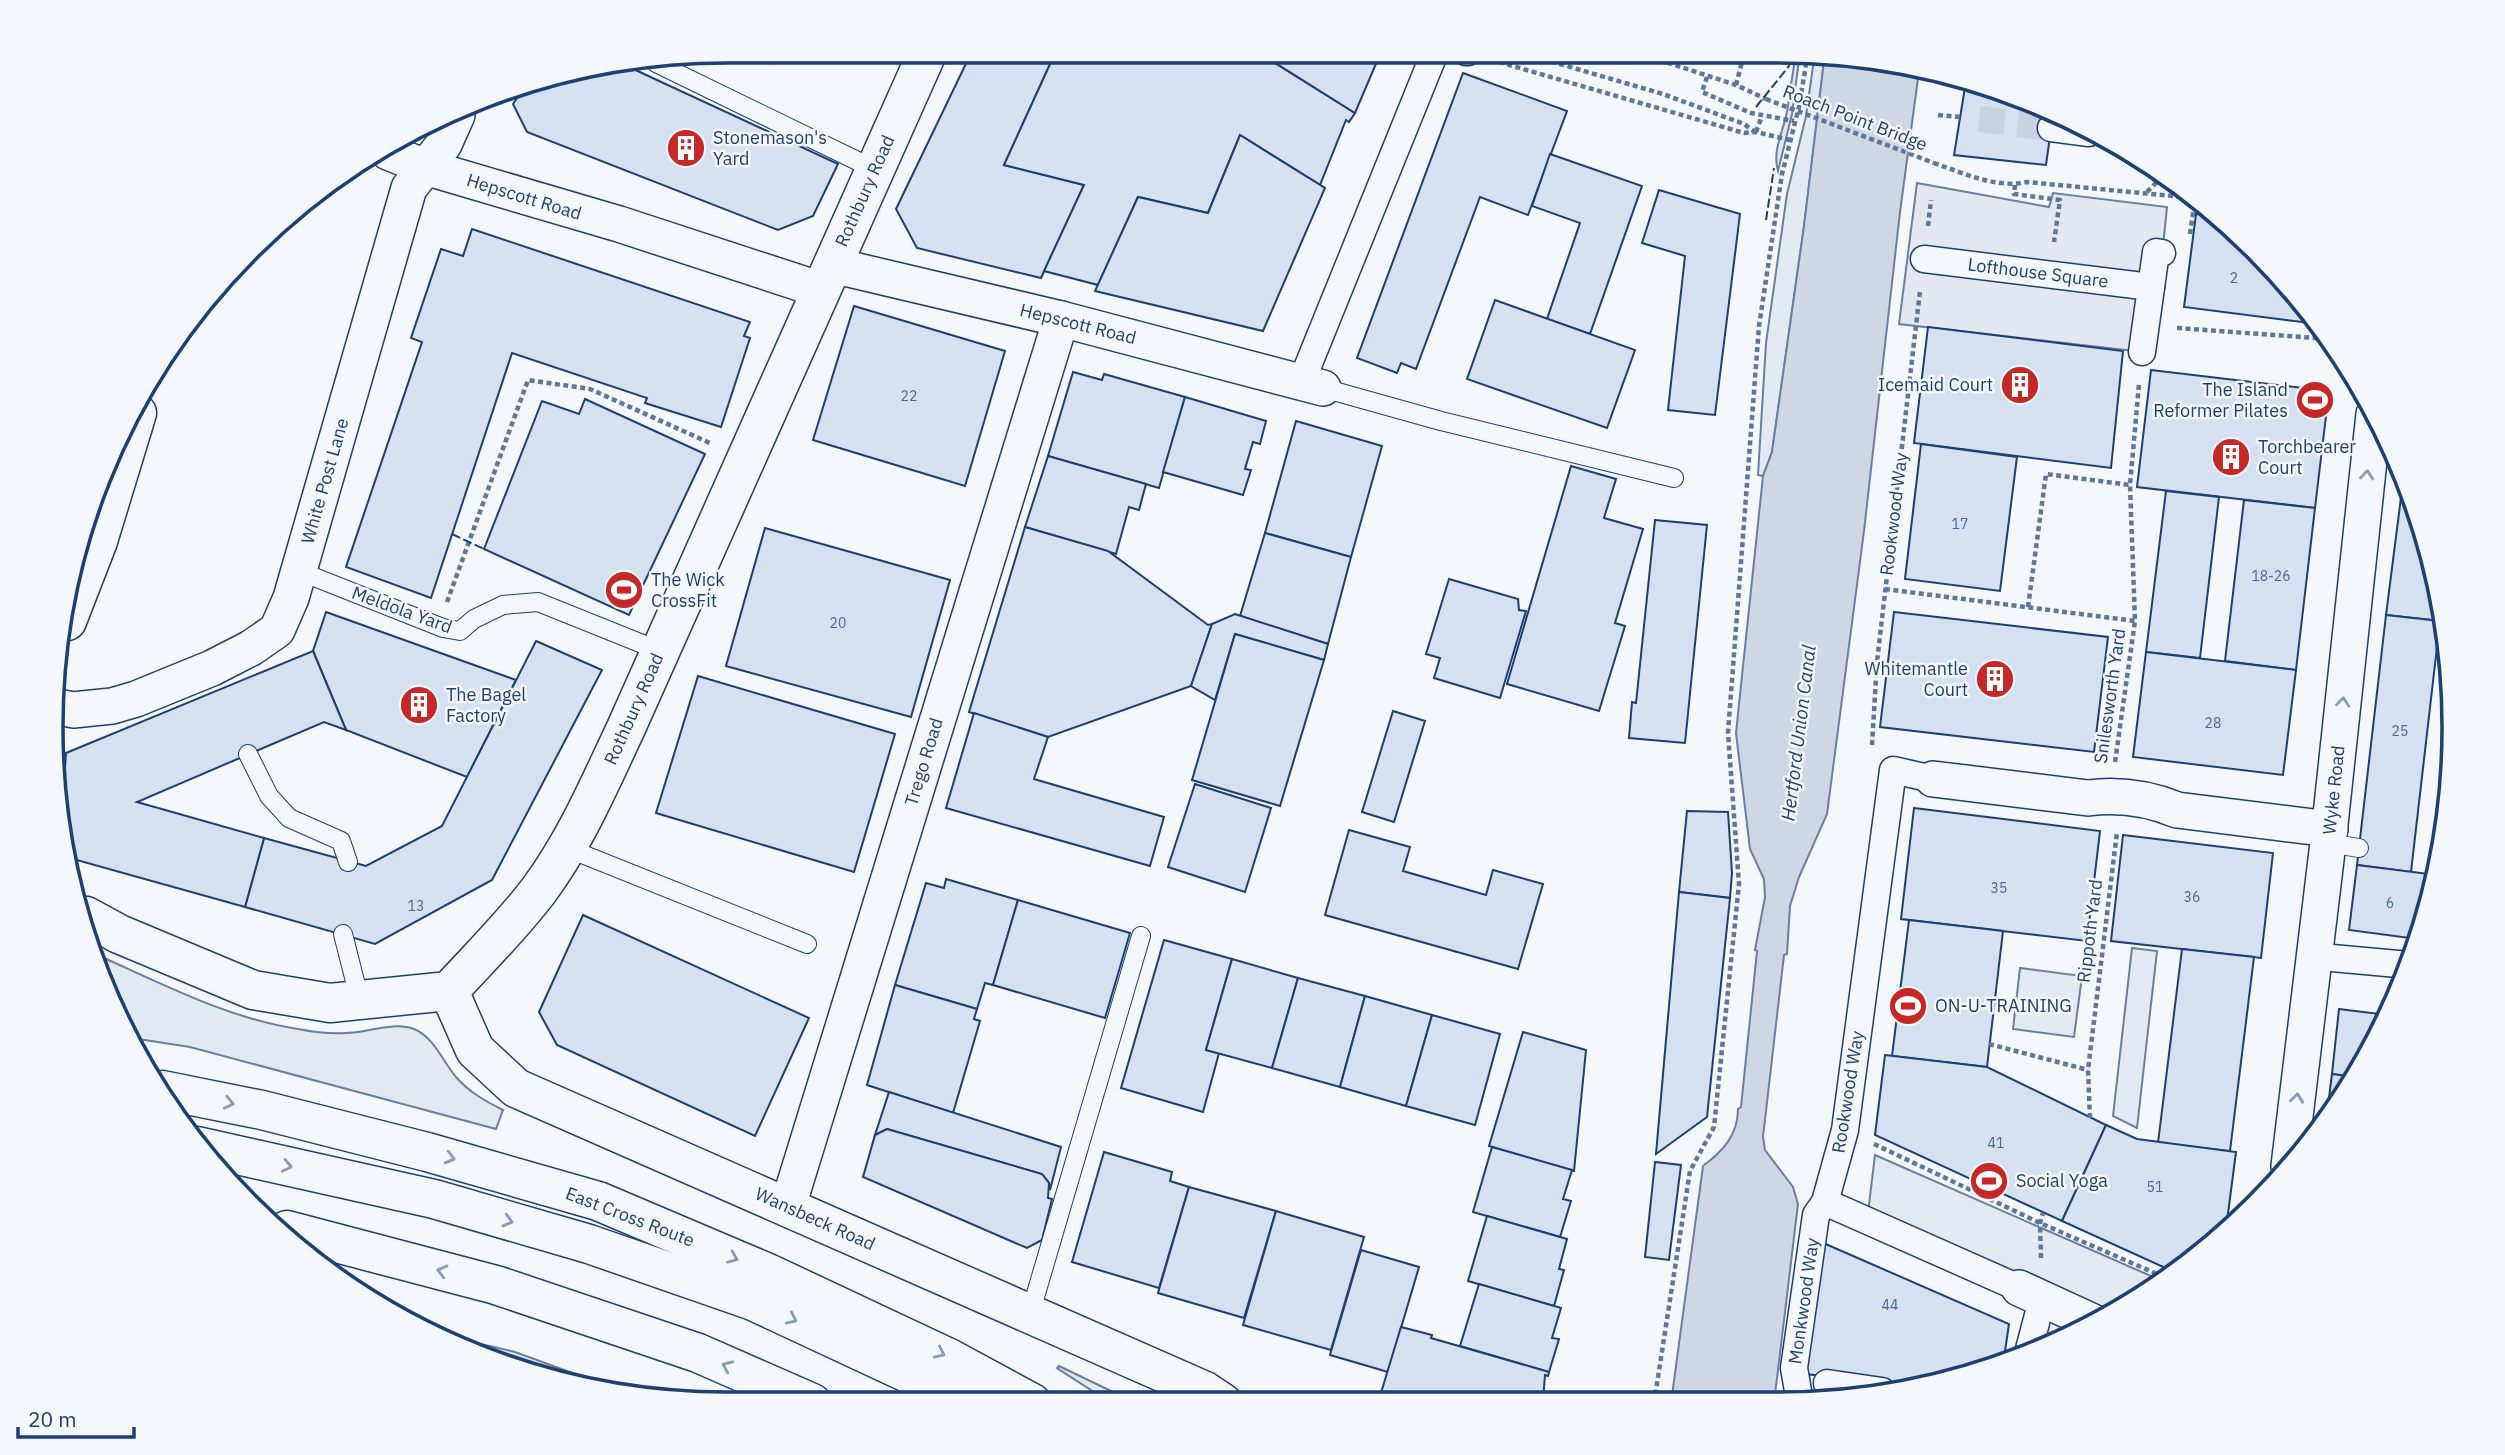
<svg xmlns="http://www.w3.org/2000/svg" width="2505" height="1455" font-family="'IBM Plex Sans',sans-serif">
	<style>
		.green { fill: #e3e9f0; stroke: #687fa3; stroke-width: 2 }
		.parking { fill: #e3e8f0; stroke: #687fa3; stroke-width: 2 }
		.water { fill: #cfd7e4; stroke: #687fa3; stroke-width: 2 }
		.building { fill: #d5e0f0; stroke: #1d3f73; stroke-width: 2 }
		.lines { fill: none; stroke-linecap: round; stroke-linejoin: round }
		.pedestrian-tunnel { stroke: #c9d2e0; stroke-width: 26; stroke-dasharray: 26 13; stroke-linecap: butt }
		.service-casing { stroke: #1d3f73; stroke-width: 20 }
		.pedestrian-casing { stroke: #1d3f73; stroke-width: 29 }
		.minor-casing { stroke: #1d3f73; stroke-width: 38 }
		.tertiary-casing { stroke: #1d3f73; stroke-width: 41 }
		.trunk-casing { stroke: #1d3f73; stroke-width: 41 }
		.path { stroke: #5e769c; stroke-width: 4.5; stroke-dasharray: 5 3.5; stroke-linecap: butt }
		.service { stroke: #f4f7fb; stroke-width: 18 }
		.pedestrian { stroke: #f4f7fb; stroke-width: 26 }
		.minor { stroke: #f4f7fb; stroke-width: 35 }
		.tertiary { stroke: #f4f7fb; stroke-width: 38 }
		.trunk { stroke: #f4f7fb; stroke-width: 38 }
		.path-bridge { stroke: #5e769c; stroke-width: 4.5; stroke-dasharray: 5 3.5; stroke-linecap: butt }
		.fence { stroke: #1d3f73; stroke-width: 2; stroke-dasharray: 9 3.5; stroke-linecap: butt }
		.oneway { stroke: #889bb7 }
		.labels { text-anchor: middle; stroke-width: 5; stroke-linejoin: round; paint-order: stroke }
		.number-label { font-size: 14px; fill: #4b6792 }
		.street-label { font-size: 18px; fill: #1d3f73; stroke: #f4f7fb }
		.poi-label { font-size: 18px; fill: #1d3f73; stroke: #f4f7fb; text-anchor: start }
		.water-label { font-size: 19px; font-style: italic; fill: #1d3f73; stroke: #f4f7fb }
		.rim { fill: none; stroke: #1d3f73; stroke-width: 3.5 }
	</style>
	<rect width="100%" height="100%" fill="#f4f7fb"/>
	<g class="green">
		<path d="M1796,52H1800L1792,114L1778,171C1772,151 1783,132 1787,112C1790,92 1793,72 1796,52Z"/>
		<polygon points="1815,52 1825,53 1804,226 1772,452 1763,476 1758,475 1766,343 1787,194 1806,116"/>
		<polygon points="2132,948 2157,951 2137,1128 2113,1116"/>
		<path d="M95,954C161,983 226,1018 298,1029C313,1032 331,1034 346,1033C367,1033 393,1021 414,1029C434,1037 443,1062 456,1077C469,1092 485,1101 503,1110L496,1129L190,1047L132,1038L102,986Z"/>
		<polygon points="2020,968 2082,976 2074,1037 2013,1029"/>
		<polygon points="1875,1155 2160,1280 2116,1313 2103,1319 1868,1213"/>
		<polygon points="443,1335 515,1352 619,1390 510,1368"/>
		<polygon points="1059,1366 1136,1403 1111,1403 1057,1368"/>
	</g>
	<polygon class="parking" points="1917,183 2049,207 2053,193 2167,207 2152,353 1899,324"/>
	<path class="water" d="M1825,53L1919,71L1900,212L1864,531L1827,814L1799,877L1790,906L1787,954L1784,955L1763,1137L1765,1150L1793,1187L1798,1204L1774,1403H1671L1703,1166C1723,1151 1738,1135 1738,1109L1741,1107L1757,951L1755,950L1765,897L1764,879L1750,849L1736,733L1763,476L1772,452L1804,226Z"/>
	<g class="building">
		<polygon points="751,51 779,51 772,63"/>
		<polygon points="972,51 1056,51 1004,165 1084,185 1041,278 917,248 896,209"/>
		<polygon points="1056,51 1072,57 1074,51 1256,51 1355,113 1349,122 1346,120 1320,185 1240,135 1208,213 1138,197 1098,285 1044,271 1084,185 1004,165"/>
		<polygon points="1256,51 1381,52 1355,113"/>
		<polygon points="629,67 838,164 813,216 778,230 527,132 513,104 527,84"/>
		<polygon points="1463,73 1567,111 1528,215 1480,197 1416,369 1401,363 1397,373 1357,358"/>
		<polygon points="1966,81 1995,87 2053,115 2046,165 1954,155"/>
		<polygon points="1240,135 1325,188 1263,331 1095,291 1138,197 1208,213"/>
		<polygon points="1550,154 1642,186 1590,334 1547,319 1580,223 1532,206"/>
		<polygon points="1659,190 1740,214 1715,415 1668,410 1685,256 1642,243"/>
		<polygon points="2196,214 2216,216 2256,249 2318,324 2184,307"/>
		<polygon points="472,229 750,322 744,336 750,338 721,427 645,403 647,398 512,353 431,598 346,567 422,342 411,338 441,249 463,256"/>
		<polygon points="1495,300 1635,350 1607,428 1467,379"/>
		<polygon points="854,306 1005,351 965,486 813,440"/>
		<polygon points="1928,327 2123,351 2111,468 1914,443"/>
		<polygon points="2151,370 2329,391 2315,508 2137,487"/>
		<polygon points="1073,372 1102,380 1104,374 1185,397 1159,488 1048,456"/>
		<polygon points="1185,397 1266,421 1260,444 1253,442 1245,469 1251,470 1243,495 1163,472"/>
		<polygon points="585,399 705,454 629,615 484,549 542,401 579,414"/>
		<polygon points="1296,421 1382,446 1351,557 1265,533"/>
		<polygon points="1921,444 2017,457 2000,591 1905,579"/>
		<polygon points="1048,456 1146,484 1139,510 1129,507 1116,554 1025,527"/>
		<polygon points="1571,466 1616,479 1604,518 1643,529 1615,623 1625,626 1599,711 1507,684"/>
		<polygon points="2404,474 2441,595 2440,621 2386,615"/>
		<polygon points="2166,491 2219,497 2200,658 2146,652"/>
		<polygon points="2244,500 2315,508 2296,670 2225,661"/>
		<polygon points="1655,520 1707,525 1685,743 1629,738 1632,702 1636,703"/>
		<polygon points="1025,527 1108,551 1208,625 1212,624 1191,686 1048,737 969,712"/>
		<polygon points="765,528 950,580 911,717 726,666"/>
		<polygon points="1265,533 1351,557 1328,644 1240,616"/>
		<polygon points="1449,579 1518,599 1519,610 1526,611 1500,698 1434,678 1440,658 1426,654"/>
		<polygon points="326,612 516,680 467,777 346,730 313,651"/>
		<polygon points="1894,612 2108,637 2094,752 1880,727"/>
		<polygon points="1235,614 1328,644 1324,660 1235,634 1215,700 1191,686 1212,624"/>
		<polygon points="2386,615 2440,621 2411,872 2357,865"/>
		<polygon points="1235,634 1324,660 1280,806 1192,780"/>
		<polygon points="536,641 602,670 492,880 375,944 245,907 264,838 366,866 442,826"/>
		<polygon points="313,651 346,730 324,722 137,802 264,838 245,907 73,859 62,812 66,753"/>
		<polygon points="2146,652 2296,670 2283,775 2133,757"/>
		<polygon points="698,676 895,734 854,872 656,813"/>
		<polygon points="1393,711 1425,721 1394,822 1362,812"/>
		<polygon points="974,713 1048,737 1034,779 1164,817 1150,866 946,808"/>
		<polygon points="1195,784 1271,808 1245,892 1168,867"/>
		<polygon points="1914,808 2100,831 2087,941 1901,919"/>
		<polygon points="1687,811 1728,812 1732,873 1730,898 1679,892"/>
		<polygon points="1349,830 1410,847 1403,871 1486,895 1493,870 1543,884 1518,969 1325,915"/>
		<polygon points="2123,835 2273,853 2261,958 2111,941"/>
		<polygon points="2357,865 2437,875 2417,939 2349,930"/>
		<polygon points="946,879 1018,900 993,985 985,983 977,1009 895,985 926,883 944,888"/>
		<polygon points="1679,892 1730,898 1707,1117 1656,1154"/>
		<polygon points="1018,900 1130,933 1105,1018 993,985"/>
		<polygon points="583,915 809,1018 755,1136 557,1045 539,1012"/>
		<polygon points="1909,920 2003,931 1987,1067 1892,1056"/>
		<polygon points="1164,940 1232,959 1206,1050 1219,1053 1203,1112 1121,1088"/>
		<polygon points="2182,949 2254,957 2230,1151 2158,1143"/>
		<polygon points="1232,959 1298,978 1272,1068 1206,1050"/>
		<polygon points="1298,978 1365,996 1340,1087 1272,1068"/>
		<polygon points="895,985 977,1009 974,1019 980,1021 953,1113 867,1085"/>
		<polygon points="1365,996 1432,1015 1406,1106 1340,1087"/>
		<polygon points="2339,1009 2388,1015 2354,1077 2332,1074"/>
		<polygon points="1432,1015 1500,1034 1475,1125 1406,1106"/>
		<polygon points="1523,1032 1586,1050 1574,1171 1489,1146"/>
		<polygon points="1885,1055 1987,1067 2106,1125 2062,1221 1875,1135"/>
		<polygon points="2332,1074 2354,1077 2340,1103 2326,1121"/>
		<polygon points="889,1092 1061,1147 1050,1190 1049,1183 1042,1174 887,1129 875,1135"/>
		<polygon points="2106,1125 2137,1139 2236,1152 2226,1229 2172,1271 2062,1221"/>
		<polygon points="887,1129 1042,1174 1049,1183 1048,1198 1052,1199 1042,1240 1027,1248 863,1177 875,1135"/>
		<polygon points="1492,1147 1572,1170 1563,1199 1571,1201 1560,1237 1473,1212"/>
		<polygon points="1104,1152 1172,1172 1170,1181 1189,1187 1159,1288 1072,1262"/>
		<polygon points="1655,1162 1681,1165 1669,1260 1645,1257"/>
		<polygon points="1189,1187 1276,1211 1244,1318 1158,1293"/>
		<polygon points="1276,1211 1364,1237 1331,1350 1243,1325"/>
		<polygon points="1487,1216 1567,1239 1559,1269 1564,1270 1554,1306 1468,1281"/>
		<polygon points="1821,1242 2009,1324 2003,1365 1995,1368 1908,1386 1806,1374"/>
		<polygon points="1361,1250 1419,1267 1388,1372 1330,1355"/>
		<polygon points="1479,1284 1561,1308 1552,1338 1559,1339 1549,1372 1460,1346"/>
		<polygon points="1401,1327 1432,1335 1431,1338 1549,1372 1548,1376 1545,1375 1543,1400 1552,1403 1381,1403 1380,1396"/>
	</g>
	<g class="lines">
		<polyline class="pedestrian-tunnel" points="1979,119 2051,128"/>
		<g class="service-casing">
			<g id="service">
				<polyline points="656,63 874,169"/>
				<polyline points="1323,388 1441,421 1674,478"/>
				<polyline points="299,571 443,628 460,631 474,619 503,605 538,602 660,651"/>
				<polyline points="248,754 269,796 289,818 341,841 348,862"/>
				<polyline points="2328,843 2359,848"/>
				<polyline points="567,848 807,944"/>
				<polyline points="343,934 360,1001"/>
				<polyline points="1030,1314 1141,936"/>
			</g>
		</g>
		<g class="pedestrian-casing">
			<g id="pedestrian">
				<polyline points="1466,52 1468,52"/>
				<polyline points="2051,128 2089,133"/>
				<polyline points="1924,259 2151,287"/>
				<polyline points="2142,352 2156,252 2162,253"/>
				<polyline points="1301,383 1435,52"/>
				<polyline points="2332,958 2409,965"/>
				<polyline points="1825,1202 2019,1288"/>
				<polyline points="2028,1353 2042,1300"/>
				<polyline points="1827,1383 1882,1391"/>
				<polyline points="1796,1403 1798,1391 1794,1368 1816,1215 1825,1202 1845,1130 1893,770 1933,779"/>
			</g>
		</g>
		<g class="minor-casing">
			<g id="minor">
				<polyline points="388,152 425,167 619,224 821,290"/>
				<polyline points="832,265 1061,319 1323,388"/>
				<polyline points="59,707 73,710 112,706 136,699 212,668 251,648 277,630 291,598 409,188 444,144 457,115"/>
				<path d="M1933,779L2088,798C2119,794 2148,798 2177,810L2330,829"/>
				<polyline points="2289,1166 2328,843 2374,414"/>
				<polyline points="788,1206 1061,319"/>
				<polyline points="2019,1288 2095,1323"/>
			</g>
		</g>
		<g class="tertiary-casing">
			<g id="tertiary">
				<polyline points="67,621 98,541 137,413"/>
				<path d="M86,916L119,934L253,990L330,1003L449,991C479,958 512,926 539,890C576,840 600,783 626,728L928,51"/>
				<polyline points="449,991 475,1050 516,1088 1205,1391 1223,1403"/>
			</g>
		</g>
		<g class="trunk-casing">
			<g id="trunk">
				<polyline points="162,1090 262,1110 427,1152 598,1201 768,1273 949,1358 1032,1403"/>
				<polyline points="197,1146 434,1199 589,1244 753,1301 931,1384 964,1403"/>
				<polyline points="287,1230 496,1285 698,1353 812,1403"/>
			</g>
		</g>
		<g class="path">
			<polyline points="1556,52 1553,62 1663,94 1744,124 1755,132"/>
			<polyline points="1635,52 1736,85 1766,99"/>
			<polyline points="1499,62 1744,133 1756,132 1790,140"/>
			<polyline points="1707,77 1702,92 1751,113 1794,121"/>
			<polyline points="1736,85 1742,62"/>
			<polyline points="1938,115 1960,117"/>
			<polyline points="1756,132 1762,116"/>
			<path d="M1934,163C1963,173 1997,189 2027,182L2193,198"/>
			<polyline points="2015,185 2014,194 2060,200 2054,242"/>
			<polyline points="2147,192 2165,174"/>
			<polyline points="1928,226 1931,200"/>
			<polyline points="2190,234 2195,199"/>
			<polyline points="2177,328 2330,339"/>
			<polyline points="1885,589 2135,621"/>
			<polyline points="447,602 528,380 590,389 712,444"/>
			<polyline points="2028,607 2046,474 2130,485"/>
			<polyline points="1872,745 1877,662 1920,291"/>
			<polyline points="2115,762 2135,621 2130,485 2139,384"/>
			<polyline points="1989,1044 2088,1070"/>
			<polyline points="2090,1118 2088,1070 2117,832"/>
			<polyline points="1874,1144 2040,1223 2164,1277"/>
			<polyline points="2041,1258 2040,1223 2043,1213"/>
			<polyline points="1654,1403 1690,1171 1714,1127 1739,884 1728,733 1759,326 1782,174 1799,107 1808,52"/>
		</g>
		<use href="#service" class="service"/>
		<use href="#pedestrian" class="pedestrian"/>
		<use href="#minor" class="minor"/>
		<use href="#tertiary" class="tertiary"/>
		<use href="#trunk" class="trunk"/>
		<polyline class="path-bridge" points="1766,99 1934,163"/>
		<g class="fence">
			<polyline points="1756,107 1789,66 1791,52"/>
			<polyline points="1766,220 1774,168"/>
			<polyline points="452,534 484,549"/>
		</g>
	</g>
	<defs><path id="oneway-chevron" d="M-2-3.5L2.5 0L-2 3.5" fill="none" stroke-width="1.6" stroke-linecap="round" stroke-linejoin="round" transform="scale(1.75)"/></defs>
	<g class="oneway">
		<use href="#oneway-chevron" transform="translate(2367 475) rotate(-84)"/>
		<use href="#oneway-chevron" transform="translate(2343 702) rotate(-84)"/>
		<use href="#oneway-chevron" transform="translate(2297 1098) rotate(-83)"/>
		<use href="#oneway-chevron" transform="translate(229 1103) rotate(12)"/>
		<use href="#oneway-chevron" transform="translate(450 1158) rotate(16)"/>
		<use href="#oneway-chevron" transform="translate(287 1166) rotate(13)"/>
		<use href="#oneway-chevron" transform="translate(508 1221) rotate(16)"/>
		<use href="#oneway-chevron" transform="translate(733 1258) rotate(23)"/>
		<use href="#oneway-chevron" transform="translate(442 1271) rotate(-165)"/>
		<use href="#oneway-chevron" transform="translate(792 1319) rotate(25)"/>
		<use href="#oneway-chevron" transform="translate(940 1353) rotate(25)"/>
		<use href="#oneway-chevron" transform="translate(727 1366) rotate(-156)"/>
	</g>
	<defs>
		<g id="building-disc" transform="scale(2.0125)"><circle r="9.5" fill="#c62828" stroke="#f4f7fb"/><path d="M-4-6H4V6H1V3H-1V6H-4ZM-2.5-4.3h1.7v1.8h-1.7ZM.8-4.3h1.7v1.8H.8ZM-2.5-1h1.7V.8h-1.7ZM.8-1h1.7V.8H.8Z" fill="#fff"/></g>
		<g id="stadium-disc" transform="scale(2.0125)"><circle r="9.5" fill="#c62828" stroke="#f4f7fb"/><path d="M0-5a6.5 5 0 1 0 0 10a6.5 5 0 1 0 0-10ZM-3.5-1.8h7v3.6h-7Z" fill="#fff"/></g>
	</defs>
	<g fill-rule="evenodd">
		<use href="#building-disc" x="686" y="148"/>
		<use href="#building-disc" x="2020" y="385"/>
		<use href="#stadium-disc" x="2315" y="400"/>
		<use href="#building-disc" x="2231" y="457"/>
		<use href="#stadium-disc" x="624" y="590"/>
		<use href="#building-disc" x="1995" y="679"/>
		<use href="#building-disc" x="419" y="705"/>
		<use href="#stadium-disc" x="1908" y="1006"/>
		<use href="#stadium-disc" x="1989" y="1181"/>
	</g>
	<g class="labels">
		<g class="number-label">
			<text x="2234" y="283">2</text>
			<text x="909" y="401">22</text>
			<text x="1960" y="529">17</text>
			<text x="2271" y="581">18-26</text>
			<text x="838" y="628">20</text>
			<text x="2213" y="728">28</text>
			<text x="2400" y="736">25</text>
			<text x="1999" y="893">35</text>
			<text x="2192" y="902">36</text>
			<text x="2390" y="908">6</text>
			<text x="416" y="911">13</text>
			<text x="1996" y="1148">41</text>
			<text x="2155" y="1192">51</text>
			<text x="1890" y="1310">44</text>
		</g>
		<g class="street-label">
			<text transform="translate(1855 118) rotate(21)" y="6">Roach Point Bridge</text>
			<text transform="translate(865 191) rotate(-66)" y="6">Rothbury Road</text>
			<text transform="translate(524 197) rotate(17)" y="6">Hepscott Road</text>
			<text transform="translate(2038 273) rotate(7)" y="6">Lofthouse Square</text>
			<text transform="translate(1078 324) rotate(14)" y="6">Hepscott Road</text>
			<text transform="translate(325 481) rotate(-74)" y="6">White Post Lane</text>
			<text transform="translate(1894 514) rotate(-83)" y="6">Rookwood Way</text>
			<text transform="translate(402 610) rotate(20)" y="6">Meldola Yard</text>
			<text transform="translate(2110 696) rotate(-82)" y="6">Snilesworth Yard</text>
			<text transform="translate(634 709) rotate(-66)" y="6">Rothbury Road</text>
			<text transform="translate(924 762) rotate(-73)" y="6">Trego Road</text>
			<text transform="translate(2334 790) rotate(-84)" y="6">Wyke Road</text>
			<text transform="translate(2090 931) rotate(-83)" y="6">Rippoth Yard</text>
			<text transform="translate(1848 1092) rotate(-81)" y="6">Rookwood Way</text>
			<text transform="translate(630 1217) rotate(21)" y="6">East Cross Route</text>
			<text transform="translate(815 1219) rotate(24)" y="6">Wansbeck Road</text>
			<text transform="translate(1804 1301) rotate(-82)" y="6">Monkwood Way</text>
		</g>
		<g class="poi-label">
			<text x="713" y="144">Stonemason's<tspan x="713" dy="21">Yard</tspan></text>
			<text x="1993" y="391" text-anchor="end">Icemaid Court</text>
			<text x="2288" y="396" text-anchor="end">The Island<tspan x="2288" dy="21">Reformer Pilates</tspan></text>
			<text x="2258" y="453">Torchbearer<tspan x="2258" dy="21">Court</tspan></text>
			<text x="651" y="586">The Wick<tspan x="651" dy="21">CrossFit</tspan></text>
			<text x="1968" y="675" text-anchor="end">Whitemantle<tspan x="1968" dy="21">Court</tspan></text>
			<text x="446" y="701">The Bagel<tspan x="446" dy="21">Factory</tspan></text>
			<text x="1935" y="1012">ON-U-TRAINING</text>
			<text x="2016" y="1187">Social Yoga</text>
		</g>
		<g class="water-label">
			<text transform="translate(1798 733) rotate(-83)" y="7">Hertford Union Canal</text>
		</g>
	</g>
	<path d="M0 0H2505V1455H0ZM727 63H1778A664 664 0 0 1 2442 727V728A664 664 0 0 1 1778 1392H727A664 664 0 0 1 63 728V727A664 664 0 0 1 727 63Z" fill="#f4f7fb" fill-rule="evenodd"/>
	<path class="rim" d="M727 63H1778A664 664 0 0 1 2442 727V728A664 664 0 0 1 1778 1392H727A664 664 0 0 1 63 728V727A664 664 0 0 1 727 63Z"/>
	<path d="M18 1427v10h116v-10" fill="none" stroke="#1d3f73" stroke-width="3.5"/>
	<text x="28" y="1427" font-size="21" fill="#1d3f73" stroke="#f4f7fb" stroke-width="5" paint-order="stroke">20 m</text>
</svg>
